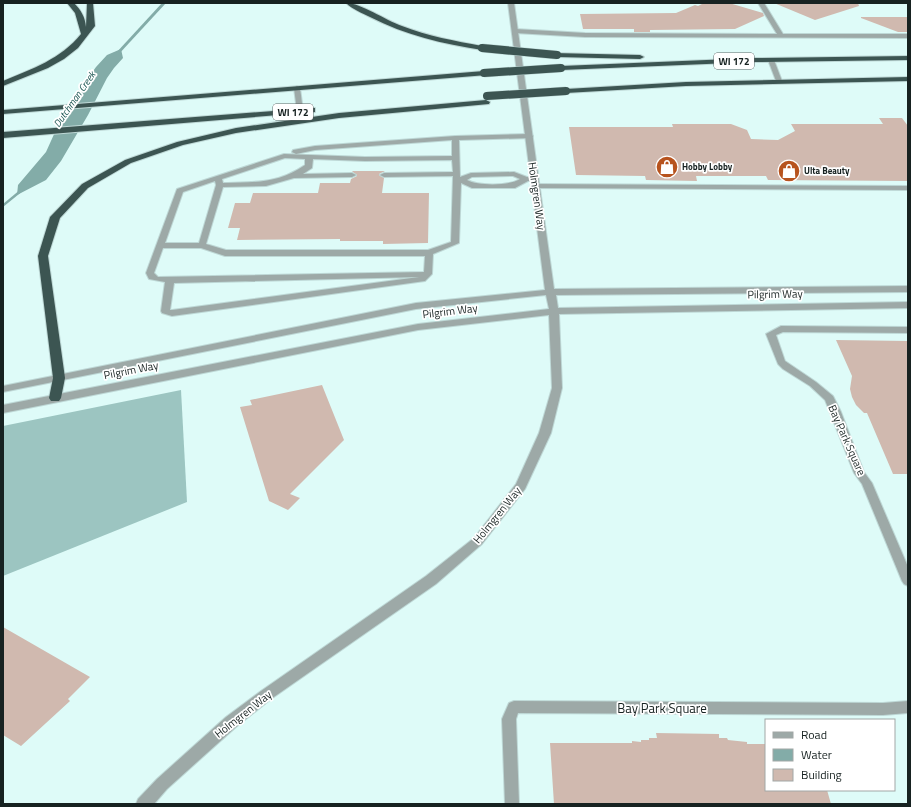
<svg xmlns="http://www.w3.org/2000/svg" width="911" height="807" font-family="'Titillium Web',sans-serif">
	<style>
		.forest { fill: #9cc5c1 }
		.water { fill: #83aca8 }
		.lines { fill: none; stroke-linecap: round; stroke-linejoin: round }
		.stream { fill: #83aca8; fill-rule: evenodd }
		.building { fill: #d0b9af }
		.service-casing { stroke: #bed8d6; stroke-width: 2 }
		.tertiary-casing { stroke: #bed8d6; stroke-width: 2 }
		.motorway-casing { stroke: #bed8d6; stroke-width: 2 }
		.service { fill: #9da9a7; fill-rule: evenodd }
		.tertiary { fill: #9da9a7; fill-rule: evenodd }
		.motorway { fill: #3c5552; fill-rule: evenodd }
		.motorway-bridge-casing { stroke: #bed8d6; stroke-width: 9; stroke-linecap: butt }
		.motorway-bridge { stroke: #3c5552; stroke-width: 8 }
		.labels { text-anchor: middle; stroke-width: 3.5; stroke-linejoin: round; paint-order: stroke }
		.far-poi-label { font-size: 9px; font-weight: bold; fill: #172221; stroke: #fff; text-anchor: start }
		.shield { fill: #fff; stroke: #5d6464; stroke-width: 1 }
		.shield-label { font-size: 10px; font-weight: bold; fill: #172221 }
		.far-water-label { font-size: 10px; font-style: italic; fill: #1b5551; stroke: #fff }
		.street-label { font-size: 11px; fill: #172221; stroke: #fff }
		.near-street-label { font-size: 13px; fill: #172221; stroke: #fff }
	</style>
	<rect width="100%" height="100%" fill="#defbf8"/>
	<polygon class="forest" points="181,390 187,502 3,576 3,426"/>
	<polygon class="water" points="121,49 123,58 114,68 107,78 88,115 61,161 46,180 17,195 18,185 46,152 60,121 79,96 84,84 96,67 107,55"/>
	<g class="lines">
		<g class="stream">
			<polygon points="162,3 166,3 118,55 116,55 116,53"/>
			<polygon points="21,189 22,189 24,190 3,207 3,204"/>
		</g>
	</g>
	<g class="building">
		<polygon points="704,3 729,3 763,13 764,16 735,29 650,30 650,32 634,32 634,29 583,29 580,14 676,13 695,5 698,6"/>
		<polygon points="774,3 858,3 859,6 815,20"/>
		<polygon points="861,17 908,17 908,32 898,32 861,18"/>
		<polygon points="879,118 902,118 908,126 908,181 768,180 766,176 696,176 697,181 646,180 645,176 576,175 569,127 673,127 672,124 731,124 747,130 751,139 778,140 795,131 791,124 883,124"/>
		<polygon points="352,171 385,171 379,174 384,178 382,193 429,193 428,243 383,244 383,241 340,241 340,239 237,240 240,228 228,228 235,203 250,203 253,193 318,193 320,183 350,183 351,179 357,176"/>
		<polygon points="836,340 908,341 908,474 893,474 867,413 864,413 856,405 852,397 850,389 852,376"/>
		<polygon points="322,385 344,440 290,494 300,498 288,510 269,501 240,407 252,405 250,400"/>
		<polygon points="3,627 90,677 68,699 70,701 21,746 3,735"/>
		<polygon points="656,733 719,734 719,738 727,738 728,740 747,742 747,744 766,744 766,790 827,790 831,804 554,804 550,743 632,743 632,741 641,742 641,740 649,740 649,738 657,738"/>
	</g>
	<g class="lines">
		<g class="service-casing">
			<g id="service">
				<polygon points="758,3 764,3 783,34 908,34 908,38 585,37 515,33 512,31 515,29 585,33 777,34"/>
				<polygon points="771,58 774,60 782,81 781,82 776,81 768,60"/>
				<polygon points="297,86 300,88 303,111 300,113 297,111 294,88"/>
				<path d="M529,134L533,136L532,138L459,140L460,177L471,173L514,172L527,177H537L538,179L534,181H528L515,188H472L461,183L459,243L433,254L432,274L425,281L172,316L162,313L161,311L165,282L149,279L146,273L177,189L284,154L365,157L452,156V140L315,150L296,154L292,152L293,150L315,146L455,136ZM285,158L305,159V165C277,184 255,182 223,183L222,179ZM313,159L365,161L452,160L453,172L384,173L380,175L384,177L453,176L451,242L428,250H226L206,244L223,187L266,186L294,178L352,177L356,175L352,173L303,174L312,168ZM513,176L520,179C509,186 478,186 467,180L472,177ZM215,181L216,185L199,243H165L183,192ZM163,248H201L225,256H425L424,272L158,277L154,273ZM419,277L172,310H170L174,283Z"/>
				<polygon points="532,184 908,186 908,190 535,188 531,186"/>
				<polygon points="781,326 908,327 908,333 783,332 776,335 785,361 816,382 833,396 841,412 864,472 872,483 908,567 908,586 904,584 902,581 862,484 854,473 825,400 810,386 783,369 778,364 766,334"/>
				<polygon points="514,701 883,703 908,701 908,713 883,715 518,713 516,719 519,804 505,804 502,719 509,703"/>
			</g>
		</g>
		<g class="tertiary-casing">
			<polygon id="tertiary" points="508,3 514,3 554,289 908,286 908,292 556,295 558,308 908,302 908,308 559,314 562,388 551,433 525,489 482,544 436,584 271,699 236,727 167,789 154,804 136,804 138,799 157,779 226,717 261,691 426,576 474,538 516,484 539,433 552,388 549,315 418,330 3,413 3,405 418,324 549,309 546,295 416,309 3,392 3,386 416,303 545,290"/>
		</g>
		<g class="motorway-casing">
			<g id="motorway">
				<path d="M67,3H74C81,10 85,17 86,27L87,3H93L95,26L78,48L64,59L48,68L3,86V81C32,69 61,59 81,34L75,13Z"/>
				<path d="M346,3C361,3 385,20 402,26C428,36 455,41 482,46L486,48L482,50C443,44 405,35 370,17C362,13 352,9 346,3Z"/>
				<polygon points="554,53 640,55 644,57 640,59 557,57 554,57"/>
				<polygon points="908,56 908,60 755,62 561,70 557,68 561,66 755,58"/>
				<polygon points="484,71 487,71 487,75 3,114 3,110"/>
				<polygon points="908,77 908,81 686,86 566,93 562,91 566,89 686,82"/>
				<polygon points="486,100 490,102 489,104 339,118 236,133 183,145 131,163 88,188 60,218 48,256 65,378 61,398 59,401 51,401 49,398 53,378 38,256 50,217 82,184 125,160 177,142 236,128 339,113"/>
				<polygon points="312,108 315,108 315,112 3,138 3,132"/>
			</g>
		</g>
		<use href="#service" class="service"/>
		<use href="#tertiary" class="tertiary"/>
		<use href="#motorway" class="motorway"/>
		<g class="motorway-bridge-casing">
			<g id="motorway-bridge">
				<polyline points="482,48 557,55"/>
				<polyline points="484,73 561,68"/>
				<polyline points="487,96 566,91"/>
			</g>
		</g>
		<use href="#motorway-bridge" class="motorway-bridge"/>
	</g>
	<defs>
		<g id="shop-disc" transform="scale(1.15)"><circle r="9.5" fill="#b7531e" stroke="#fff"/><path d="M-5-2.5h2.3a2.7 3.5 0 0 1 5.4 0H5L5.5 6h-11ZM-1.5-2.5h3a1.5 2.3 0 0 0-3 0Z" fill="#fff"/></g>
	</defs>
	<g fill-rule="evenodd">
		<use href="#shop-disc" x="667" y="167"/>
		<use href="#shop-disc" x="789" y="171"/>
	</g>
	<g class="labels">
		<g class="far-poi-label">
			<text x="682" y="170">Hobby Lobby</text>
			<text x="804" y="174">Ulta Beauty</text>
		</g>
		<g class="shield">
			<rect x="714" y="53" width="40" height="16" rx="3"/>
			<rect x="273" y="104" width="40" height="16" rx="3"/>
		</g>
		<g class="shield-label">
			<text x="734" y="65">WI 172</text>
			<text x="293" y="116">WI 172</text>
		</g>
		<g class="far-water-label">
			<text transform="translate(74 99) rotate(-55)" y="4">Dutchman Creek</text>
		</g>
		<g class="street-label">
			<text transform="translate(537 196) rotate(82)" y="4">Holmgren Way</text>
			<text transform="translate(775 294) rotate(-1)" y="4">Pilgrim Way</text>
			<text transform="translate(450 311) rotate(-7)" y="4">Pilgrim Way</text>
			<text transform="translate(131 370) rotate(-11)" y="4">Pilgrim Way</text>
			<text transform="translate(847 440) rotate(66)" y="4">Bay Park Square</text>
			<text transform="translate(497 515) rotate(-51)" y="4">Holmgren Way</text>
			<text transform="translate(243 714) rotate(-38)" y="4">Holmgren Way</text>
		</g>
		<g class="near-street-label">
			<text x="662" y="713">Bay Park Square</text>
		</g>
	</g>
	<rect width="911" height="807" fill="none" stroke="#172221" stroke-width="8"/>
	<rect x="765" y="719" width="130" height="72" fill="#ffffff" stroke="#a2a7a6"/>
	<rect x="773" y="732" width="20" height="6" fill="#9da9a7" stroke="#a2a7a6"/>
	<text x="801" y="739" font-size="12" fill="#172221">Road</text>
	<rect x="773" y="749" width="20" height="12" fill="#83aca8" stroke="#a2a7a6"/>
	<text x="801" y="759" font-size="12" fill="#172221">Water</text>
	<rect x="773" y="769" width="20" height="12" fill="#d0b9af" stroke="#a2a7a6"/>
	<text x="801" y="779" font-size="12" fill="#172221">Building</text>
</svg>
